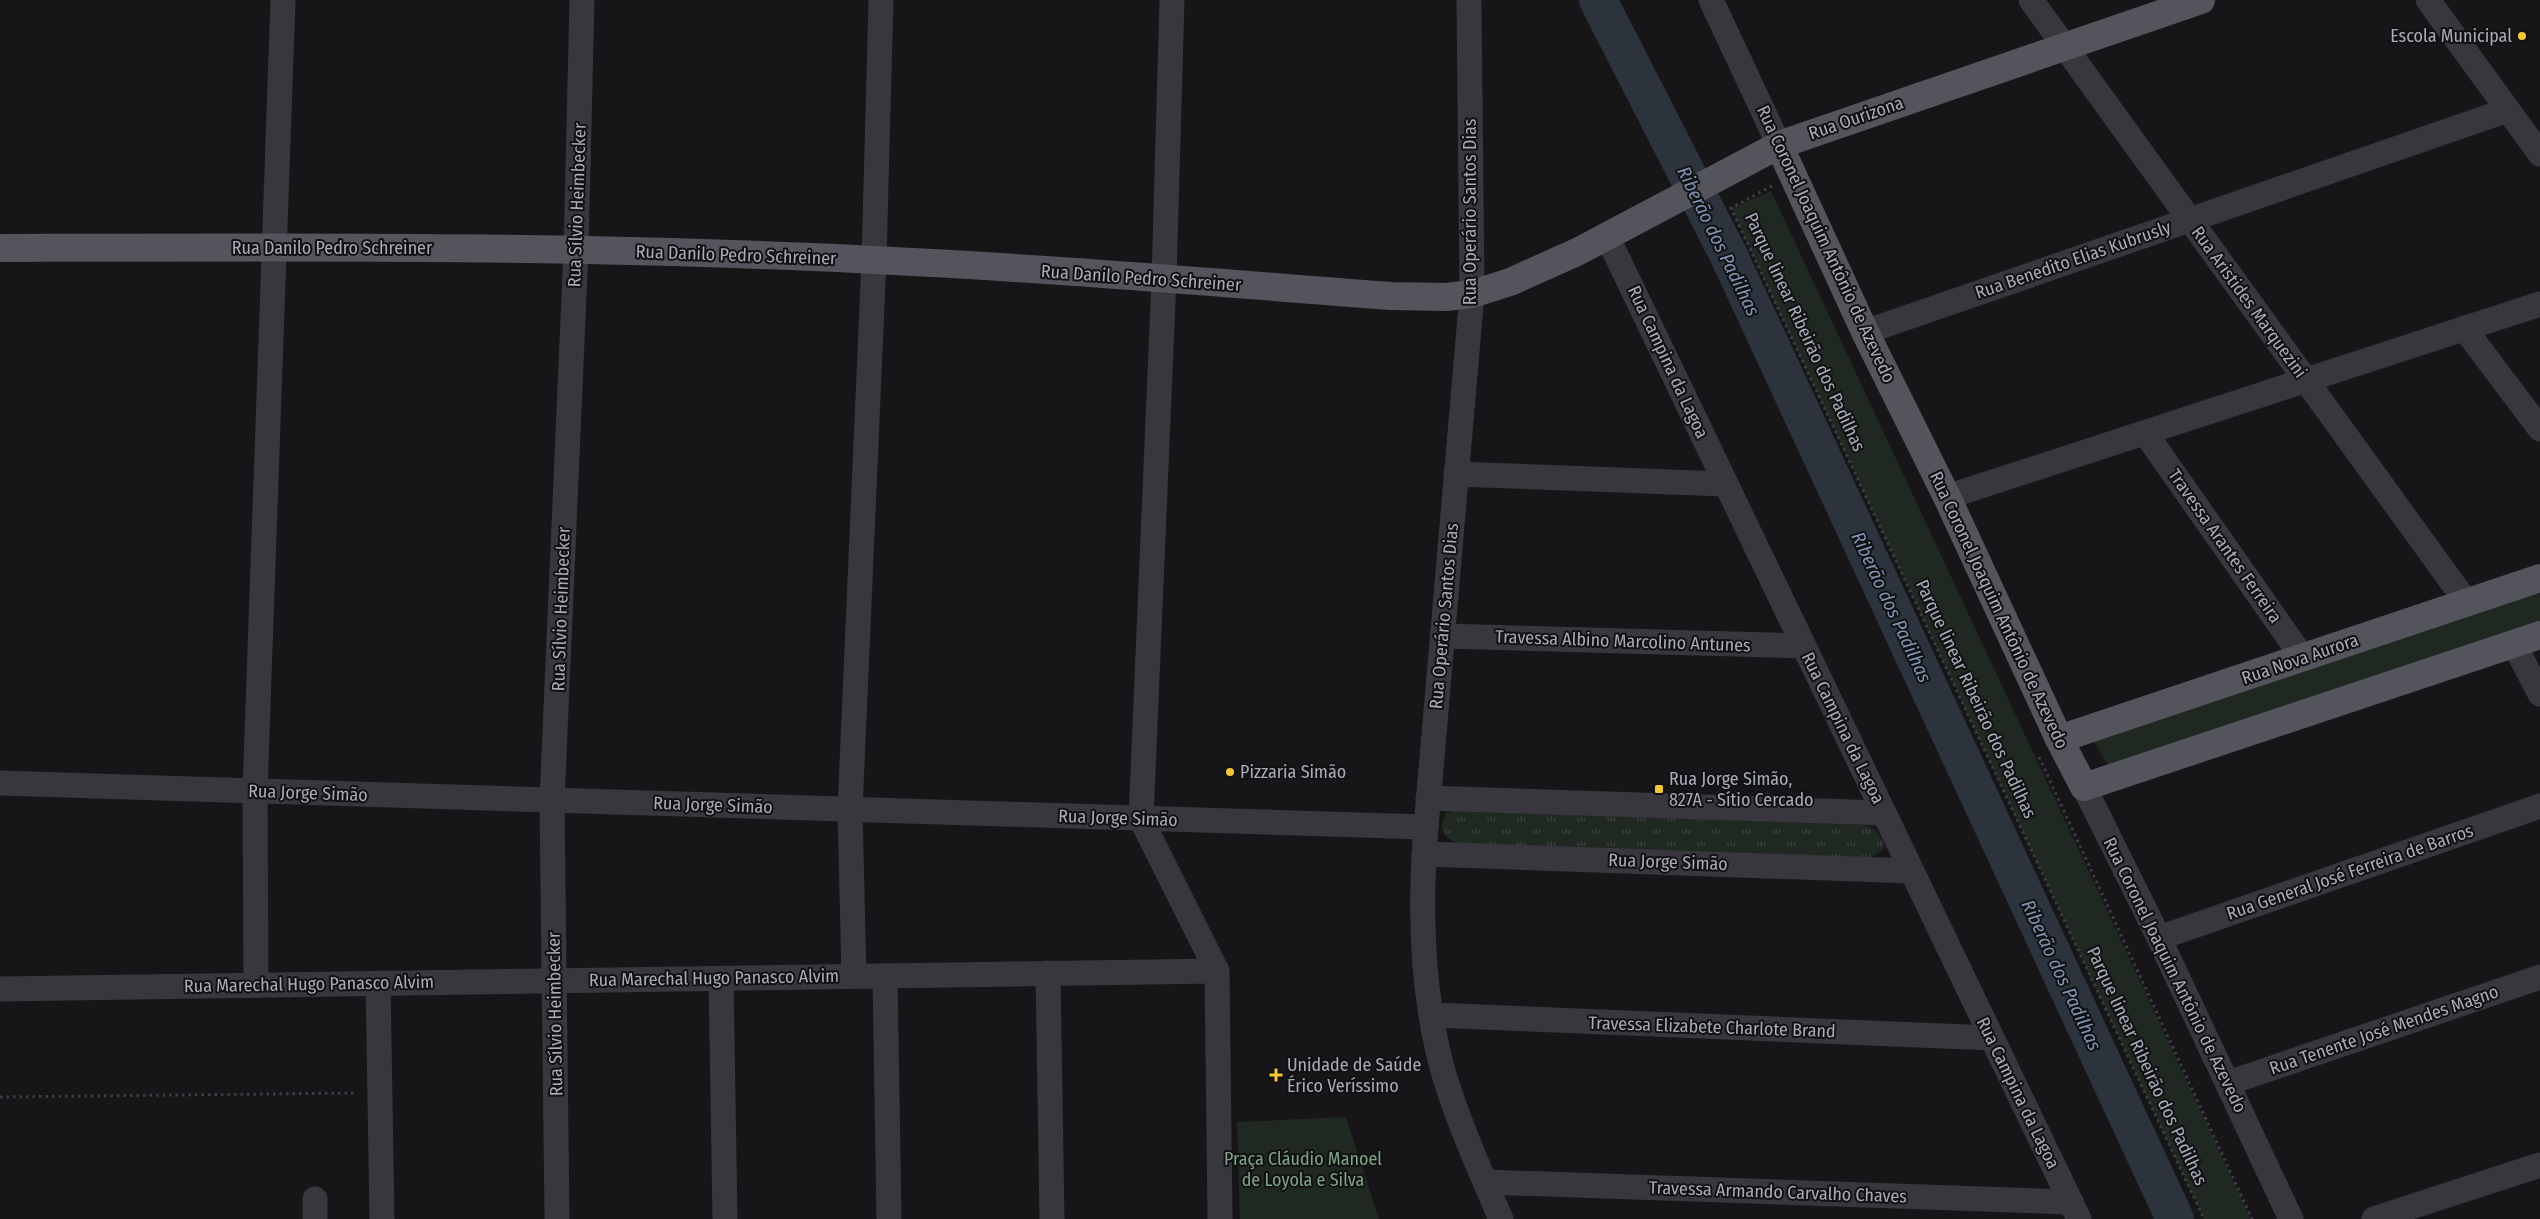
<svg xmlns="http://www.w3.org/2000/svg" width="2540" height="1219" font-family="'Fira Sans Condensed',sans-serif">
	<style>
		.grass { fill: url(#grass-tufts) }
		.park { fill: #202822 }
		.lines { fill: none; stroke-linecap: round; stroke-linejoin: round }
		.river { stroke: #2c333c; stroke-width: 38 }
		.path { stroke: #3d3e44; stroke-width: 3; stroke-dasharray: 2.5 4; stroke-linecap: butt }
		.minor { stroke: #37373d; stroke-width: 25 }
		.major { stroke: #53545c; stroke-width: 28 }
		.poi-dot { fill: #f7c92f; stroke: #111113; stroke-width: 2 }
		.labels { text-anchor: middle; stroke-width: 4; stroke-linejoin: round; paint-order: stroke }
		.poi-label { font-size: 18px; fill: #a8abb8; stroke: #111113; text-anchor: start }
		.street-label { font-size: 18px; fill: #a8abb8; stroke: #111113 }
		.park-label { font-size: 18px; fill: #7ea484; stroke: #111113 }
		.water-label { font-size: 19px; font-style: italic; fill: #7e95b4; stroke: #111113 }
	</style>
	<defs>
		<pattern id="grass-tufts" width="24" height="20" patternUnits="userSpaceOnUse" patternTransform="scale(1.25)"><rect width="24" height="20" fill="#202822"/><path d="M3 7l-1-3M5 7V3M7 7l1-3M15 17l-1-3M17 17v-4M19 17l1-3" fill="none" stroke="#3e4440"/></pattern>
	</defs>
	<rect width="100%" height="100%" fill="#161618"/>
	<path class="grass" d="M1454,811L1865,825L1876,830L1884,843L1883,850L1874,856L1864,858L1461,844C1444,839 1437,829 1446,813Z"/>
	<g class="park">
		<polygon points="1771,191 2251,1219 2204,1219 1731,208"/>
		<polygon points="2540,591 2540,621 2108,765 2093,741"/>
		<polygon points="1346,1117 1379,1219 1240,1219 1237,1122"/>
	</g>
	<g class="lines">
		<polyline class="river" points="1598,0 1729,256 2175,1219"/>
		<g class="path">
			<polyline points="1772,186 1731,208 2204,1219"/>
			<polyline points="2039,757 2252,1219"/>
			<polyline points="0,1097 357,1093"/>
		</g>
		<g class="minor">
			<polyline points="1172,0 1164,279 1141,819 1217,971 1220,1219"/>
			<path d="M1469,0L1472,294L1426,827C1419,912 1421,999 1446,1081C1461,1128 1481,1173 1501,1219"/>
			<polyline points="1711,0 1779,145"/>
			<polyline points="2031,0 2467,603"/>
			<polyline points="2428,0 2540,154"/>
			<polyline points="1607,236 2079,1219"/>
			<polyline points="2464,328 2540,429"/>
			<polyline points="1865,332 2508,110"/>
			<polyline points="2146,434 2303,658"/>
			<polyline points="1456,474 1725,484"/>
			<polyline points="1947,497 2540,304"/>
			<polyline points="1442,636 1803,646"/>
			<polyline points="2514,644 2540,694"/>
			<polyline points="0,783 1426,827"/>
			<polyline points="2084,787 2159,938 2291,1219"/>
			<polyline points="1428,798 1884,813"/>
			<polyline points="1424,854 1911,871"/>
			<polyline points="2159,938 2540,806"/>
			<polyline points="1048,973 1052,1219"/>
			<polyline points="854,976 850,810 874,260 881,0"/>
			<polyline points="885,976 889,1219"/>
			<polyline points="721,978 725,1219"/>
			<polyline points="378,983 382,1219"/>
			<polyline points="256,985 255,791 283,0"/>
			<polyline points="0,989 1217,971"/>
			<polyline points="1432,1015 1992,1038"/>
			<polyline points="2228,1083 2540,977"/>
			<polyline points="1485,1182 2071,1202"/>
			<polyline points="315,1199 315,1219"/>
			<polyline points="557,1219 552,801 576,250 582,0"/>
			<polyline points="2374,1219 2540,1165"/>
		</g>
		<g class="major">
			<polyline points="1779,145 1865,332 1947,497 2059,739 2084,787 2540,635"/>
			<path d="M0,248C291,247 583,245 874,260C1047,268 1219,283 1391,296L1446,297L1472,294L1510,282L1577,252L1779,145L2201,0"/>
			<polyline points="2059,739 2540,578"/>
		</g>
	</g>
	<g class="poi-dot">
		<circle cx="2522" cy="36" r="5"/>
		<circle cx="1230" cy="772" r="5"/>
		<rect x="1654" y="784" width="10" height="10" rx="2.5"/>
		<path d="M1273.5 1067.5h5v5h5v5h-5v5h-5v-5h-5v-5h5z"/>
	</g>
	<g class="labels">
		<g class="poi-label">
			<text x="2512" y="42" text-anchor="end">Escola Municipal</text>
			<text x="1240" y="778">Pizzaria Simão</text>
			<text x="1669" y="785">Rua Jorge Simão,<tspan x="1669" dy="21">827A - Sítio Cercado</tspan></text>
			<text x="1287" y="1071">Unidade de Saúde<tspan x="1287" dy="21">Érico Veríssimo</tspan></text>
		</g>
		<g class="street-label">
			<text transform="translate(1856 118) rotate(-19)" y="6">Rua Ourizona</text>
			<text transform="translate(577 205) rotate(-88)" y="6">Rua Sílvio Heimbecker</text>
			<text transform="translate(1470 212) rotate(-90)" y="6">Rua Operário Santos Dias</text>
			<text transform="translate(1826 244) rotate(65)" y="6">Rua Coronel Joaquim Antônio de Azevedo</text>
			<text x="332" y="254">Rua Danilo Pedro Schreiner</text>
			<text transform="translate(736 255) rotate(2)" y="6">Rua Danilo Pedro Schreiner</text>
			<text transform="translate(2073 260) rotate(-19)" y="6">Rua Benedito Elias Kubrusly</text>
			<text transform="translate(1141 278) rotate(4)" y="6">Rua Danilo Pedro Schreiner</text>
			<text transform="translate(2249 302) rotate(54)" y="6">Rua Aristides Marquezini</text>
			<text transform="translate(1805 332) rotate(65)" y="6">Parque linear Ribeirão dos Padilhas</text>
			<text transform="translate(1668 362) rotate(65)" y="6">Rua Campina da Lagoa</text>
			<text transform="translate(2225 546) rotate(55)" y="6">Travessa Arantes Ferreira</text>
			<text transform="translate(561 609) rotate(-88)" y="6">Rua Sílvio Heimbecker</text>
			<text transform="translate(1999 610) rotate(65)" y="6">Rua Coronel Joaquim Antônio de Azevedo</text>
			<text transform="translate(1444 616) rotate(-85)" y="6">Rua Operário Santos Dias</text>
			<text transform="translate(1623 641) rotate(2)" y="6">Travessa Albino Marcolino Antunes</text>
			<text transform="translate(2300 659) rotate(-19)" y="6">Rua Nova Aurora</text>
			<text transform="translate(1976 699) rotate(65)" y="6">Parque linear Ribeirão dos Padilhas</text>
			<text transform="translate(1843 728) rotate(64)" y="6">Rua Campina da Lagoa</text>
			<text transform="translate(308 793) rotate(2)" y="6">Rua Jorge Simão</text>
			<text transform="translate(713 805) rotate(2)" y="6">Rua Jorge Simão</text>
			<text transform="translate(1118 818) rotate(2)" y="6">Rua Jorge Simão</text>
			<text transform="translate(1668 862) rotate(2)" y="6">Rua Jorge Simão</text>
			<text transform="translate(2350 872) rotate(-19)" y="6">Rua General José Ferreira de Barros</text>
			<text transform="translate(2175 975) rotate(64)" y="6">Rua Coronel Joaquim Antônio de Azevedo</text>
			<text transform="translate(714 978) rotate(-1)" y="6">Rua Marechal Hugo Panasco Alvim</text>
			<text transform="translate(309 984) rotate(-1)" y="6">Rua Marechal Hugo Panasco Alvim</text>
			<text transform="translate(555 1014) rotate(-91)" y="6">Rua Sílvio Heimbecker</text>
			<text transform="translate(1712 1027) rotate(2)" y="6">Travessa Elizabete Charlote Brand</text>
			<text transform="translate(2384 1030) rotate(-19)" y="6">Rua Tenente José Mendes Magno</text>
			<text transform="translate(2147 1066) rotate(65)" y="6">Parque linear Ribeirão dos Padilhas</text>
			<text transform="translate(2018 1093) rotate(64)" y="6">Rua Campina da Lagoa</text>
			<text transform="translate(1778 1192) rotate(2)" y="6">Travessa Armando Carvalho Chaves</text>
		</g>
		<g class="park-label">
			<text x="1303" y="1165">Praça Cláudio Manoel<tspan x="1303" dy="21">de Loyola e Silva</tspan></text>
		</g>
		<g class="water-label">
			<text transform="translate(1719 241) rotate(64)" y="7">Riberão dos Padilhas</text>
			<text transform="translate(1892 607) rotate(65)" y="7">Riberão dos Padilhas</text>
			<text transform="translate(2062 975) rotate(65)" y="7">Riberão dos Padilhas</text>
		</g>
	</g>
</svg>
